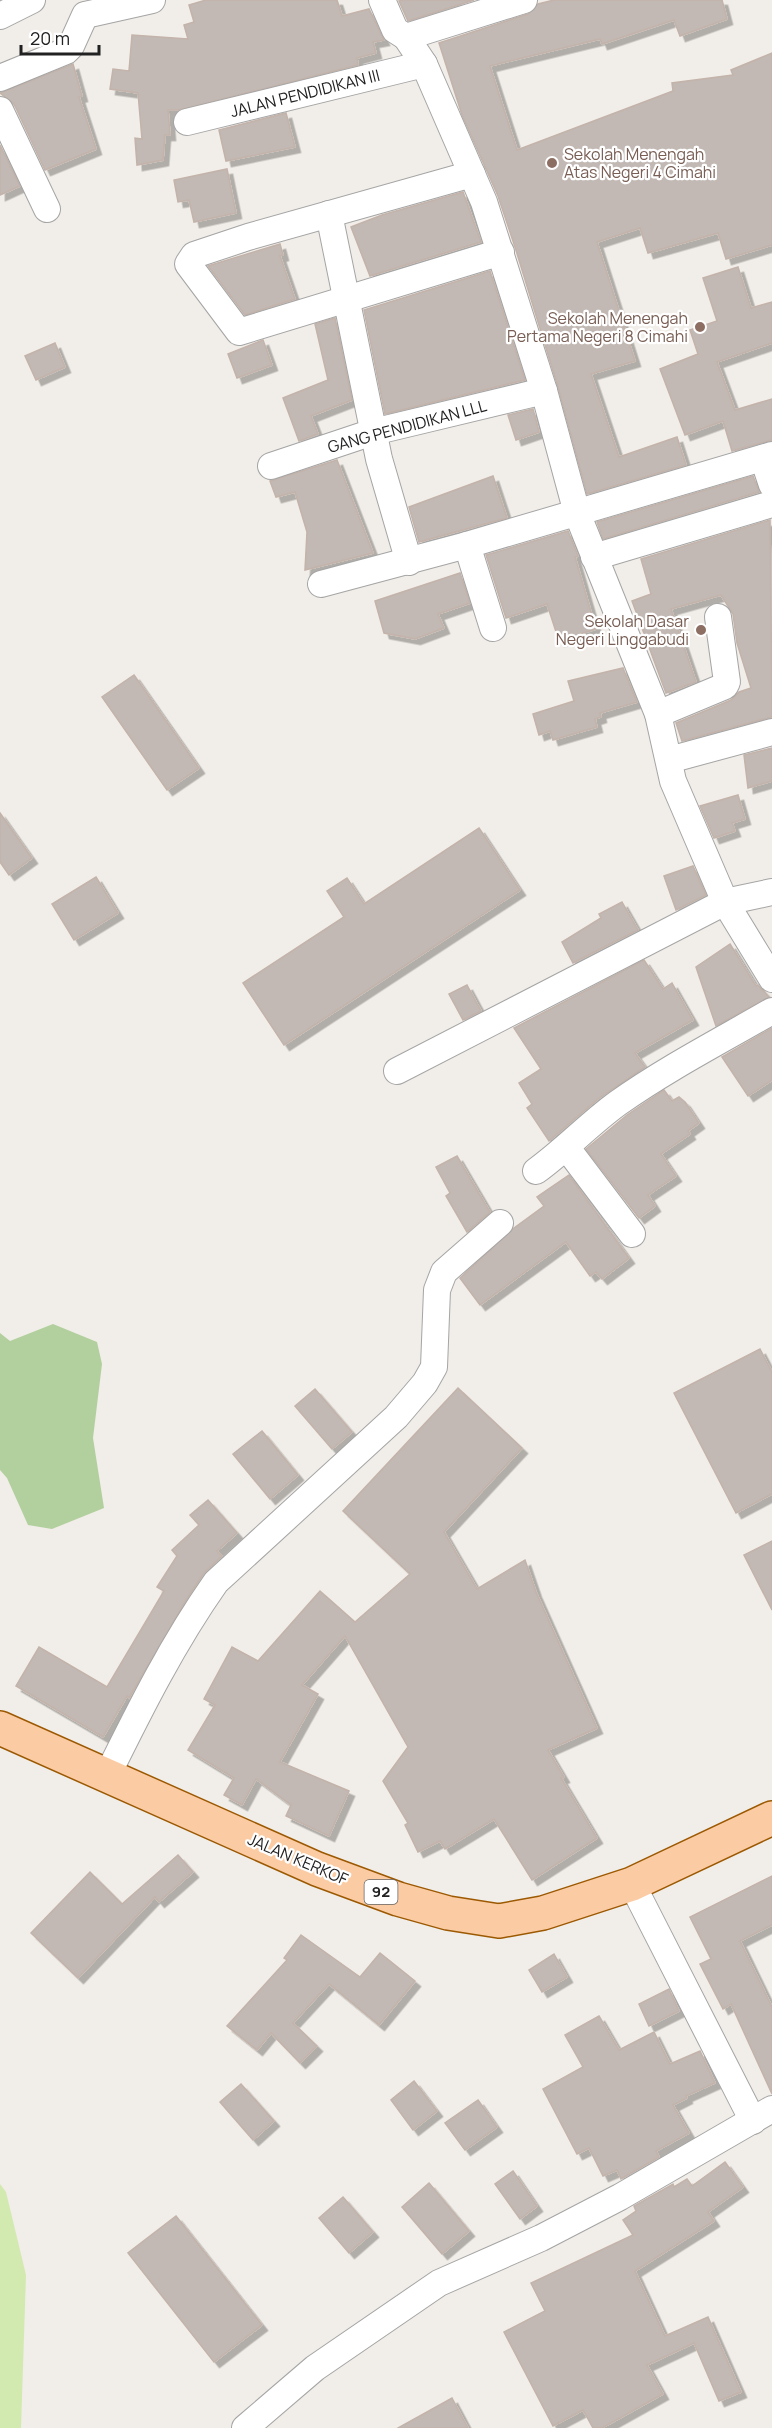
<svg xmlns="http://www.w3.org/2000/svg" width="772" height="2428" font-family="Manrope,sans-serif">
	<style>
		.grass { fill: #d2eab0 }
		.forest { fill: #b2d09e }
		.building { fill: #c2b9b4; stroke: #c3b3aa; stroke-width: 1.5; filter: url(#shadow) }
		.lines { fill: none; stroke-linecap: round; stroke-linejoin: round }
		.minor-casing { stroke: #a5a5a5; stroke-width: 28 }
		.primary-casing { stroke: #9c5902; stroke-width: 36 }
		.minor { stroke: #fff; stroke-width: 26 }
		.primary { stroke: #fbcca4; stroke-width: 33 }
		.education-dot { fill: #8d6e63; stroke: #fff; stroke-width: 2 }
		.labels { text-anchor: middle; stroke-width: 4.5; stroke-linejoin: round; paint-order: stroke }
		.shield { fill: #fff; stroke: #646464; stroke-width: 1.5 }
		.shield-label { font-size: 15px; font-weight: bold; fill: #212121 }
		.street-label { font-size: 16px; fill: #212121; stroke: #fff }
		.education-label { font-size: 16px; fill: #785e54; stroke: #fff; text-anchor: end }
	</style>
	<defs>
		<filter id="shadow"><feDropShadow dx="5.5" dy="5.5" stdDeviation="0" flood-color="#0004"/></filter>
	</defs>
	<rect width="100%" height="100%" fill="#f1ede8"/>
	<polygon class="grass" points="0,2184 6,2192 26,2275 21,2428 0,2428"/>
	<polygon class="forest" points="53,1324 97,1342 102,1364 93,1438 104,1508 52,1529 28,1525 7,1478 0,1470 0,1333 10,1341"/>
	<g class="building">
		<polygon points="206,0 337,0 342,16 369,9 384,40 373,42 376,53 357,58 358,65 179,110 168,110 170,135 165,135 163,160 137,165 135,138 142,139 138,93 110,89 113,69 129,71 132,35 188,39 184,25 194,22 189,5"/>
		<polygon points="403,0 474,0 408,21 399,1"/>
		<polygon points="554,0 722,0 727,19 680,36 674,20 602,44 600,39 490,66 517,150 673,91 672,83 733,75 731,70 772,53 772,245 726,259 718,233 648,253 640,228 597,242 635,361 591,374 619,457 677,437 686,465 587,494 558,387 515,247 498,196 462,115 439,43 528,14 538,4"/>
		<polygon points="73,64 82,96 79,97 96,149 45,170 14,104 0,93"/>
		<polygon points="286,113 295,147 226,161 219,130"/>
		<polygon points="0,145 20,186 0,195"/>
		<polygon points="227,169 236,213 194,222 189,200 178,202 174,180"/>
		<polygon points="463,192 481,242 370,276 351,227 382,215"/>
		<polygon points="280,244 283,255 280,256 295,299 245,315 208,266"/>
		<polygon points="738,267 751,308 772,302 772,343 717,362 735,410 772,399 772,440 732,451 723,421 685,435 660,369 698,354 690,330 717,321 703,278"/>
		<polygon points="490,271 525,380 385,414 364,310"/>
		<polygon points="335,318 352,400 311,416 318,434 299,441 283,398 328,380 315,324"/>
		<polygon points="263,340 272,365 237,378 228,354"/>
		<polygon points="55,343 65,367 36,380 25,356"/>
		<polygon points="533,409 539,432 516,440 508,415"/>
		<polygon points="337,460 373,553 305,570 307,532 295,492 276,497 270,481"/>
		<polygon points="493,476 507,518 419,542 409,507"/>
		<polygon points="753,476 759,492 603,539 597,522"/>
		<polygon points="770,520 772,717 682,741 676,723 731,700 739,692 751,688 737,643 733,614 721,595 671,609 696,682 666,693 632,601 651,594 641,559"/>
		<polygon points="568,531 578,556 575,557 596,629 559,641 547,604 506,618 486,555"/>
		<polygon points="460,573 470,603 438,614 444,628 415,639 384,633 375,601"/>
		<polygon points="623,668 637,702 600,713 601,717 595,719 597,727 553,740 550,731 539,735 533,714 574,701 568,681"/>
		<polygon points="134,675 199,768 167,790 102,697"/>
		<polygon points="772,748 772,781 748,788 744,755"/>
		<polygon points="738,795 745,819 732,823 735,831 714,838 700,806"/>
		<polygon points="0,813 32,858 9,875 0,862"/>
		<polygon points="479,828 520,890 284,1045 243,983 344,917 327,891 347,878 364,904"/>
		<polygon points="693,866 706,895 676,910 664,876"/>
		<polygon points="96,877 118,913 74,940 52,904"/>
		<polygon points="622,902 638,930 573,963 562,942 601,918 599,914"/>
		<polygon points="730,944 756,986 758,985 769,997 716,1026 696,967"/>
		<polygon points="644,960 663,989 672,983 693,1020 635,1053 645,1067 598,1099 549,1141 527,1108 532,1104 519,1083 541,1069 514,1028"/>
		<polygon points="467,985 481,1011 463,1020 449,994"/>
		<polygon points="772,1028 772,1080 748,1096 722,1057"/>
		<polygon points="664,1090 672,1101 679,1097 685,1102 699,1123 688,1131 690,1134 661,1154 676,1176 648,1195 655,1206 639,1218 586,1149 627,1115"/>
		<polygon points="457,1156 490,1212 467,1232 446,1196 450,1193 436,1167"/>
		<polygon points="569,1175 629,1258 602,1279 596,1272 590,1276 566,1242 480,1305 460,1278 514,1228 544,1206 537,1197"/>
		<polygon points="760,1349 772,1372 772,1494 736,1513 674,1393"/>
		<polygon points="458,1388 522,1448 444,1532 477,1589 525,1560 536,1592 597,1728 548,1750 564,1777 561,1778 597,1838 532,1880 494,1819 445,1849 440,1841 418,1852 405,1825 408,1823 383,1781 408,1747 345,1636 302,1685 318,1694 280,1762 349,1791 329,1836 286,1816 291,1805 256,1779 242,1805 224,1795 234,1778 188,1750 215,1705 204,1699 232,1647 258,1661 320,1591 355,1622 410,1574 343,1511"/>
		<polygon points="315,1389 352,1432 332,1449 295,1406"/>
		<polygon points="262,1431 298,1475 270,1499 233,1454"/>
		<polygon points="208,1500 237,1533 217,1551 222,1556 204,1573 188,1597 129,1698 127,1696 103,1737 16,1686 39,1647 107,1687 164,1591 157,1587 177,1556 172,1550 199,1525 190,1515"/>
		<polygon points="772,1541 772,1610 744,1555"/>
		<polygon points="178,1855 193,1872 159,1902 155,1897 78,1978 31,1933 90,1872 122,1904"/>
		<polygon points="772,1876 772,1925 740,1941 772,2007 772,2094 731,2004 723,2009 700,1964 711,1959 690,1917"/>
		<polygon points="301,1935 360,1977 380,1953 415,1981 379,2025 329,1984 293,2023 317,2046 300,2063 271,2033 257,2050 227,2026 287,1960 284,1958"/>
		<polygon points="554,1954 567,1977 542,1992 529,1970"/>
		<polygon points="669,1989 679,2011 649,2026 639,2004"/>
		<polygon points="599,2016 619,2050 654,2032 670,2064 700,2051 715,2083 686,2096 687,2098 673,2105 689,2133 656,2151 659,2157 621,2179 617,2170 603,2176 589,2148 577,2154 543,2089 583,2067 565,2035"/>
		<polygon points="414,2081 437,2111 413,2130 391,2100"/>
		<polygon points="241,2084 274,2121 253,2140 220,2102"/>
		<polygon points="478,2100 497,2127 465,2150 445,2123"/>
		<polygon points="725,2162 743,2187 708,2212 714,2221 635,2271 665,2336 708,2317 741,2392 719,2401 694,2343 647,2365 663,2394 602,2428 593,2428 583,2410 553,2426 504,2332 545,2311 531,2283 633,2235 623,2220 636,2211 634,2206 673,2184 674,2187 687,2179 692,2186"/>
		<polygon points="513,2171 537,2206 520,2219 495,2184"/>
		<polygon points="429,2183 469,2231 442,2254 402,2207"/>
		<polygon points="343,2197 373,2232 349,2253 319,2218"/>
		<polygon points="176,2216 262,2325 214,2362 128,2253"/>
		<polygon points="452,2398 468,2428 398,2428"/>
	</g>
	<g class="lines">
		<g class="minor-casing">
			<g id="minor">
				<polyline points="382,0 395,30 406,37 524,0"/>
				<polyline points="0,16 32,0"/>
				<polyline points="406,37 424,64 484,202 544,391 577,513 658,714 673,781 725,902 772,979"/>
				<polyline points="0,78 66,51 71,46 85,15 152,0"/>
				<polyline points="0,110 47,209"/>
				<polyline points="187,122 424,64"/>
				<polyline points="472,174 248,237 194,255 188,264 239,332 501,252"/>
				<polyline points="329,214 379,459 409,562"/>
				<polyline points="763,458 772,485"/>
				<polyline points="271,466 373,432 544,391"/>
				<polyline points="467,545 493,628"/>
				<polyline points="594,557 772,504"/>
				<polyline points="321,584 467,545 772,455"/>
				<polyline points="658,714 725,686 727,682 718,617"/>
				<polyline points="669,760 772,732"/>
				<polyline points="397,1071 725,902 772,892"/>
				<polyline points="567,1148 632,1234"/>
				<path d="M536,1171C565,1150 589,1124 618,1103C666,1069 720,1041 772,1011"/>
				<path d="M107,1776C140,1709 173,1643 216,1582L396,1417L425,1383L434,1367L437,1290L444,1272L500,1223"/>
				<polyline points="632,1884 753,2121"/>
				<polyline points="245,2428 315,2368 439,2283 541,2238 620,2197 772,2109"/>
			</g>
		</g>
		<g class="primary-casing">
			<polyline id="primary" points="0,1728 317,1869 398,1899 448,1913 499,1921 543,1913 632,1884 772,1818"/>
		</g>
		<use href="#minor" class="minor"/>
		<use href="#primary" class="primary"/>
	</g>
	<g class="education-dot">
		<circle cx="552" cy="163" r="6"/>
		<circle cx="700" cy="327" r="6"/>
		<circle cx="701" cy="630" r="6"/>
	</g>
	<g class="labels">
		<rect class="shield" x="364.5" y="1880" width="33" height="24" rx="4.5"/>
		<g class="shield-label">
			<text x="381" y="1897">92</text>
		</g>
		<g class="street-label">
			<text transform="translate(305 93) rotate(-14)" y="6">JALAN PENDIDIKAN III</text>
			<text transform="translate(407 426) rotate(-15)" y="6">GANG PENDIDIKAN LLL</text>
			<text transform="translate(298 1859) rotate(23)" y="6">JALAN KERKOF</text>
		</g>
		<g class="education-label">
			<text x="564" y="160" text-anchor="start">Sekolah Menengah<tspan x="564" dy="18">Atas Negeri 4 Cimahi</tspan></text>
			<text x="688" y="324">Sekolah Menengah<tspan x="688" dy="18">Pertama Negeri 8 Cimahi</tspan></text>
			<text x="689" y="627">Sekolah Dasar<tspan x="689" dy="18">Negeri Linggabudi</tspan></text>
		</g>
	</g>
	<path d="M21 45v9h78v-9" fill="none" stroke="#212121" stroke-width="3"/>
	<text x="30" y="45" font-size="18" fill="#212121" stroke="#ffffff" stroke-width="4.5" paint-order="stroke">20 m</text>
</svg>
